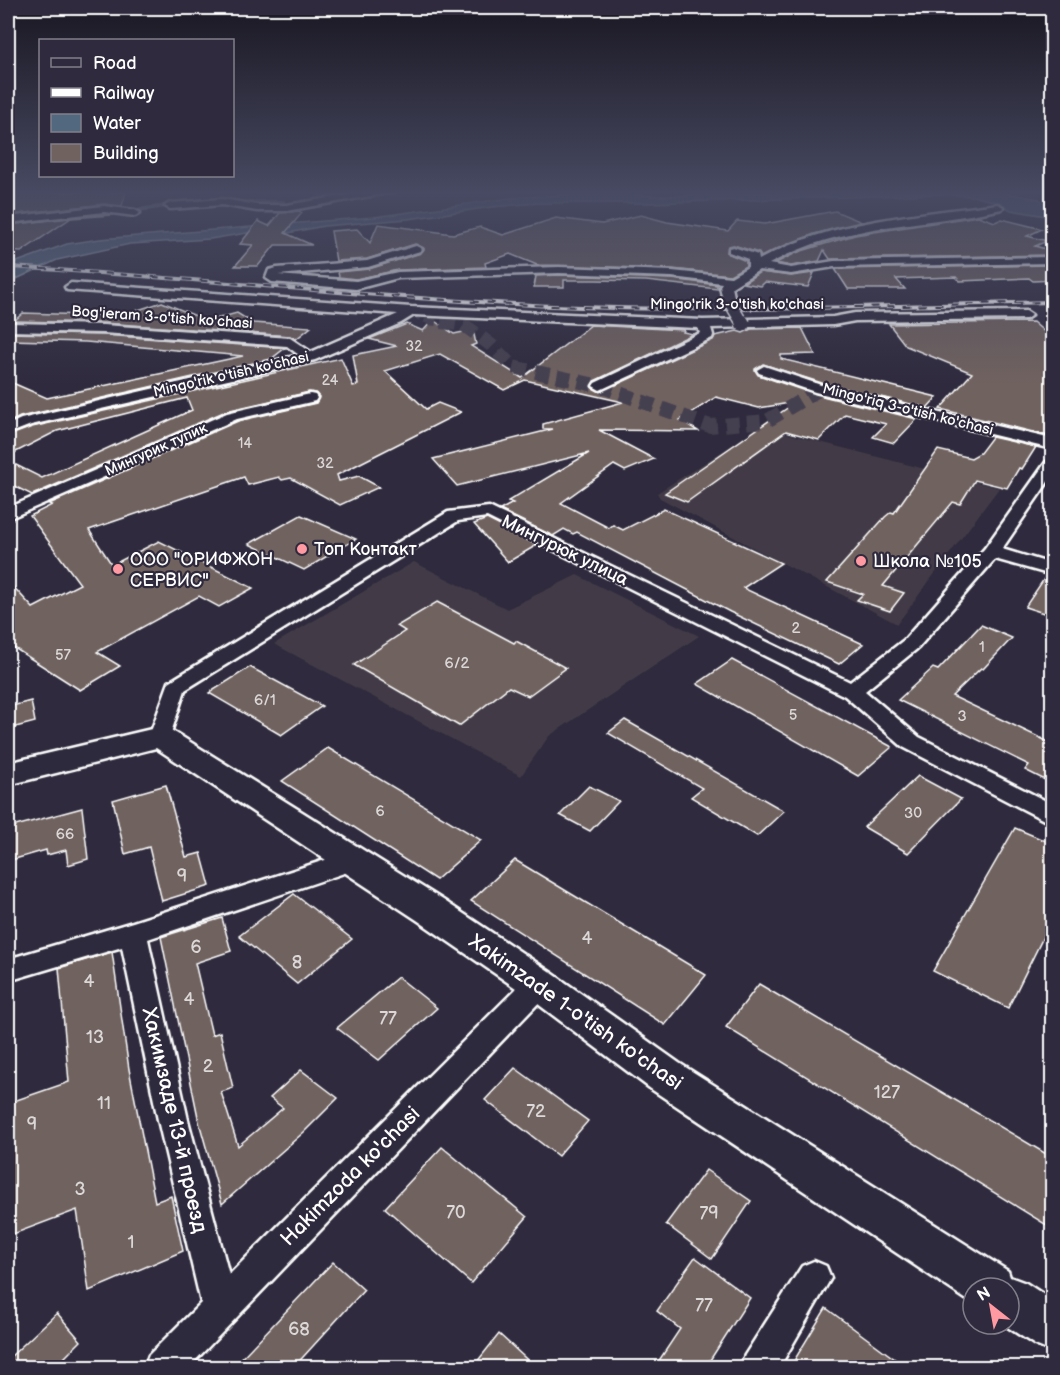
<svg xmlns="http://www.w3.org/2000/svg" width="1060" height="1375" font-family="'Balsamiq Sans',sans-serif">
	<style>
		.built { fill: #423b47 }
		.water { fill: #52687e; stroke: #97a4b2; stroke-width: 1.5 }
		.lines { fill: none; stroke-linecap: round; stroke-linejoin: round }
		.stream { stroke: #97a4b2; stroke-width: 4 }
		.building { fill: #70625e; stroke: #fff; stroke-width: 1.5 }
		.street-tunnel-far1 { stroke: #443f50; stroke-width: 11; stroke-dasharray: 11 5; stroke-linecap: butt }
		.street-tunnel { stroke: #443f50; stroke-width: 14; stroke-dasharray: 14 8; stroke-linecap: butt }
		.street-casing { stroke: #fff; stroke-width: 5 }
		.secondary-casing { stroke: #fff; stroke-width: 5 }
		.street { fill: #2f2a3d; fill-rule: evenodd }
		.secondary { fill: #2f2a3d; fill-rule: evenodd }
		.rail-casing { stroke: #fff; stroke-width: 4 }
		.rail { stroke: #2f2a3d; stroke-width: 2; stroke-dasharray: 8; stroke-linecap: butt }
		.street-bridge-far1-casing { stroke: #fff; stroke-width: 14; stroke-linecap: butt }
		.street-bridge-casing { stroke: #fff; stroke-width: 17; stroke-linecap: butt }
		.street-bridge-far1 { stroke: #2f2a3d; stroke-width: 11 }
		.street-bridge { stroke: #2f2a3d; stroke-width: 14 }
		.poi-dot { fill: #ff9aa2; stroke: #2f2a3d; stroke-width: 2 }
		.labels { text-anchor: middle; stroke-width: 4.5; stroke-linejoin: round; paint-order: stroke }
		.far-number-label { font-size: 14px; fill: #dbd8d7 }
		.far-street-label { font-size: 15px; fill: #fff; stroke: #2f2a3d }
		.number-label { font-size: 15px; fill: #dbd8d7 }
		.poi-label { font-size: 18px; fill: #fff; stroke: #2f2a3d; text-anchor: start }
		.street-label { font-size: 18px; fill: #fff; stroke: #2f2a3d }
		.near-number-label { font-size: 18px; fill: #dbd8d7 }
		.near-street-label { font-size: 21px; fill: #fff; stroke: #2f2a3d }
	</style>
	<rect width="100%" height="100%" fill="#2f2a3d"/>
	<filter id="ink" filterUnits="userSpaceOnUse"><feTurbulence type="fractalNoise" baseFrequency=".0167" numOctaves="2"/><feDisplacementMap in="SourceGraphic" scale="12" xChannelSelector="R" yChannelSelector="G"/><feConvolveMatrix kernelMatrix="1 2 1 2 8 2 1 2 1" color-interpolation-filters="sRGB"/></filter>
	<g filter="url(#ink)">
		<g class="built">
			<polygon points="761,427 999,488 897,624 660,498 657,493"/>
			<polygon points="414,562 507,609 577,575 699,636 549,736 521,776 274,644"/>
		</g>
		<polygon class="water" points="798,192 999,192 1039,199 1052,209 1052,217 1011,210 997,202 973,196 938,194 647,203 536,203 492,207 408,219 324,226 288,233 247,233 210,239 130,244 57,260 8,283 8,268 14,263 67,244 100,239 374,217 510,198 596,193 664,196"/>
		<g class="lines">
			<g class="stream">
				<polyline points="319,194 365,192"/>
				<polyline points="235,202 283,202"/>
				<polyline points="104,208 116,207 131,211 173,205"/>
			</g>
		</g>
		<g class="building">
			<polygon points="8,192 126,192 122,206 104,204 8,215"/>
			<polygon points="299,211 302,213 285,233 312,245 275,245 258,266 235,266 253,245 240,244 258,221 269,226 280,213"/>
			<polygon points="835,211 862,222 814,234 761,257 759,253 734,245 728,246 727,253 746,261 746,266 730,275 672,269 537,265 510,254 485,263 486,267 398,270 356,279 339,277 338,272 369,269 421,253 424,249 415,244 367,259 336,261 331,231 357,229 370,243 378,224 453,234 480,227 503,235 556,218 602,224 641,215 667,222 728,231 737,221 765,224"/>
			<polygon points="104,214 113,215 71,218 21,252 8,251 8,225"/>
			<polygon points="978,216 995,222 1002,219 1042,229 1027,236 1047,241 1035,246 1053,251 1053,255 830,259 824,250 819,261 791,266 776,263 798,252 855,235"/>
			<polygon points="1053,265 1053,280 1033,281 1029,278 960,281 956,277 896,279 905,289 848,289 835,269"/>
			<polygon points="760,272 791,276 814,273 808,287 765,282 761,286 743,283"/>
			<polygon points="559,275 672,279 717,285 717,289 646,281 594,280 564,280 564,287 534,287 536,276"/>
			<polygon points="162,302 208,321 237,313 253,323 311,327 296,339 290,336 103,323 14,321 23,313 120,316"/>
			<polygon points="433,320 454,334 473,330 476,344 471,346 522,378 591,325 684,330 683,332 693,334 594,381 591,387 601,392 713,340 715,336 737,331 743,333 751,329 802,328 815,354 781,355 781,359 937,397 927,408 825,384 763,364 755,369 758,375 814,394 917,419 894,443 873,437 886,424 845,414 819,440 786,431 687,502 665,493 796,402 759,408 716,397 680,420 698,431 599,430 654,459 625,471 614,465 561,503 609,528 613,525 623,530 664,509 781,563 743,588 863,644 839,664 730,612 577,532 573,534 564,529 553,536 500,510 513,503 508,501 589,453 457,486 433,459 553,429 543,429 543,424 623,402 525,380 504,390 440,354 385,371 426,409 438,403 461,412 337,475 339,481 359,476 379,487 340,505 291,478 282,480 279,477 248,485 244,477 89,530 112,565 159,541 253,588 219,607 199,596 97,652 120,666 80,690 8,644 8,581 33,608 80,584 30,516 52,505 49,504 238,421 316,403 319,397 315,393 309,392 226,411 32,495 8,483 8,461 42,478 192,410 187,398 57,431 8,456 8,436 32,427 341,358 353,386 358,385 353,355 397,346 369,339 407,324 423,331"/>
			<polygon points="1033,322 1053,339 1053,437 940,409 972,373 906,346 889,324"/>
			<polygon points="8,333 103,335 285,348 271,359 20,417 8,423 8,381 47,398 243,356 86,342 8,340"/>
			<polygon points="992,437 1036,447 1022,469 1019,468 1007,488 975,480 960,504 953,502 883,586 904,593 890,611 857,600 863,594 827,582 885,517 891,512 894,513 938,450 971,458 980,453"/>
			<polygon points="301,515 356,539 304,570 249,544"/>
			<polygon points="487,519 537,545 508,562 474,524"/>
			<polygon points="1046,576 1053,577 1053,616 1025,607"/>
			<polygon points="437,602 514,643 516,641 566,668 528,696 509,687 459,726 354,665 405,631 397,626"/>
			<polygon points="981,625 1012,638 983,669 981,668 952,696 1053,744 1053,784 1025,770 1029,765 898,700 933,668 938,670"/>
			<polygon points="732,660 892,747 858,776 697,684"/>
			<polygon points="250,667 322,706 281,735 209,693"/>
			<polygon points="31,701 35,722 8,729 8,707"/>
			<polygon points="625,720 784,811 757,836 691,797 702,788 608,733"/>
			<polygon points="328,748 481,840 436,880 282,781"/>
			<polygon points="918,776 961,799 908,853 864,827"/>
			<polygon points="166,785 186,857 201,853 210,886 162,901 149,847 125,854 113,800"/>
			<polygon points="589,786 619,801 590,831 560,815"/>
			<polygon points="82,808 88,859 68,865 66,850 47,855 46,850 8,861 8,828"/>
			<polygon points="1015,828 1053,844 1053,917 1008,1008 933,971"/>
			<polygon points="515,860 706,975 665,1025 471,901"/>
			<polygon points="294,894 352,939 297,984 239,936"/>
			<polygon points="222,918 231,951 195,963 212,1035 220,1032 233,1088 221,1092 238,1146 283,1108 270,1098 301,1070 338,1098 304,1132 222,1204 199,1122 161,937"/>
			<polygon points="112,952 129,1069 155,1202 171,1196 183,1251 89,1291 77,1210 8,1236 8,1103 69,1082 59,968"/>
			<polygon points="398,977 437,1008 379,1060 337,1028"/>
			<polygon points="759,984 1053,1158 1053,1229 726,1027"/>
			<polygon points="515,1068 588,1121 558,1156 485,1100"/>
			<polygon points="442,1147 527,1217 471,1283 385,1208"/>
			<polygon points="706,1170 751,1201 712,1259 666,1224"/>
			<polygon points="695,1257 750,1298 705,1368 654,1368 680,1329 657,1311"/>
			<polygon points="333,1262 364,1290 293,1368 232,1368"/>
			<polygon points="826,1308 907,1368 806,1368 795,1359"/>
			<polygon points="57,1313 81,1341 54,1368 8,1368 8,1359"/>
			<polygon points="499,1334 536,1368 472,1368"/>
		</g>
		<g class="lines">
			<polyline class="street-tunnel-far1" points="411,311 432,320 452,323"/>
			<polyline class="street-tunnel" points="442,322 464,325 491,345 513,367 600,386 710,426 767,421 820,389"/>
			<g class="street-casing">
				<g id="street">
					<polygon points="366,192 393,192 286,211 257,211 222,205 170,209 165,206 170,203 222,199 257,205 286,205"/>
					<path d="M998,204L1003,207L1002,209C921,227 844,222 769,264L791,268L834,261L1052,257V263L834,267L791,274L759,270L732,287L735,301L729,305L723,301L720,286L722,283L672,277L559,273L398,278L356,289L272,282L266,278L269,270L277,268L367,261L416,246L422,249L420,251L368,267L278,275L356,281L398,272L559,267L672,271L731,277L748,267V259L729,252V248L733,247L758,255L759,260C830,220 918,215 998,204Z"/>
					<polygon points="104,206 135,210 140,213 135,216 104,212 8,223 8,217"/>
					<polygon points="71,283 411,307 703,320 833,317 855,313 1026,311 1032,315 1026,319 855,321 833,325 711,328 713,335 712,338 600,390 593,386 595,383 700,333 698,328 414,315 401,323 315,360 31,425 8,434 8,425 21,419 299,355 287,346 103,333 8,331 8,323 103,325 290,338 311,352 398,314 67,290 65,287"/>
					<polygon points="764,366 824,386 1052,439 1052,449 815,392 759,373 757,370"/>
					<polygon points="310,394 315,395 317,398 315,401 237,419 8,519 8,508 227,413"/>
					<polygon points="1052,460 1052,476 1002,549 1052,564 1052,575 995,559 918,648 865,691 919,737 1052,804 1052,822 1044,820 903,747 845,696 487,517 458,521 185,690 168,742 160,744 152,742 149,737 169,682 448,512 489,507 850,682 904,640 985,548 1046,462"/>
					<polygon points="353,851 362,853 365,860 362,867 148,939 188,1120 229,1275 529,976 539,972 549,976 553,984 549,992 188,1368 144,1368 149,1355 201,1303 158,1120 122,947 8,981 8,959 133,922"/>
					<polygon points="814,1261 826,1266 831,1278 779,1368 740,1368 745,1355 802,1266"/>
				</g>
			</g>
			<g class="secondary-casing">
				<polygon id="secondary" points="160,727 171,730 443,900 552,973 679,1063 1008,1271 1010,1277 1026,1283 1052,1300 1052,1352 1035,1345 1003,1324 1009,1324 1009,1288 973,1288 973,1304 651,1089 526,995 417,920 156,748 8,785 8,763"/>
			</g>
			<use href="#street" class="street"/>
			<use href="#secondary" class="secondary"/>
			<g class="rail-casing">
				<path id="rail" d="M8,267C190,277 371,298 553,306C719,313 886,306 1052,302"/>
			</g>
			<use href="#rail" class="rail"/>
			<g class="street-bridge-far1-casing">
				<polyline id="street-bridge-far1" points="729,301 742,323"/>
			</g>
			<g class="street-bridge-casing">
				<polyline id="street-bridge" points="742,322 743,324"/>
			</g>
			<use href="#street-bridge-far1" class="street-bridge-far1"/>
			<use href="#street-bridge" class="street-bridge"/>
		</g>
	</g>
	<linearGradient id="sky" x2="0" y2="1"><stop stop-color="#1a1722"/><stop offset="0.5" stop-color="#474a62"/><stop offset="1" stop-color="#474a62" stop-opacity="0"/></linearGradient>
	<rect width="1060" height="385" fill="url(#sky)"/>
	<g class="poi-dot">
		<circle cx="302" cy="549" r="6"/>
		<circle cx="861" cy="561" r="6"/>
		<circle cx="118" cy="569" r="6"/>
	</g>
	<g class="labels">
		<g class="far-number-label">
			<text x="414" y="351">32</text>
			<text x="330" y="385">24</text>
			<text x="245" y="448">14</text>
			<text x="325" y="468">32</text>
		</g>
		<g class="far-street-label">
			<text x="737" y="309">Mingo'rik 3-o'tish ko'chasi</text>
			<text transform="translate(162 317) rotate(4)" y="5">Bog'ieram 3-o'tish ko'chasi</text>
			<text transform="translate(231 374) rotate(-13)" y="5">Mingo'rik o'tish ko'chasi</text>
			<text transform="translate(908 409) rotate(14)" y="5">Mingo'riq 3-o'tish ko'chasi</text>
			<text transform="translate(156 449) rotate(-24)" y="5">Мингурик тупик</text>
		</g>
		<g class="number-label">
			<text x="796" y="633">2</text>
			<text x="982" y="652">1</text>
			<text x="63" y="660">57</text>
			<text x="457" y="668">6/2</text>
			<text x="265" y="705">6/1</text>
			<text x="793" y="720">5</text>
			<text x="962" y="721">3</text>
			<text x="380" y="816">6</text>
			<text x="913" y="818">30</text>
			<text x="65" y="839">66</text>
		</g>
		<g class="poi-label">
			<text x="314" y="555">Топ Контакт</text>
			<text x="130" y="565">ООО "ОРИФЖОН<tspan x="130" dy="21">СЕРВИС"</tspan></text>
			<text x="873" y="567">Школа №105</text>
		</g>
		<g class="street-label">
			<text transform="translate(565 550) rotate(26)" y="6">Мингурюк улица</text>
		</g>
		<g class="near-number-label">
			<text x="182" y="882">9</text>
			<text x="587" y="944">4</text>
			<text x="196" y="953">6</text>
			<text x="297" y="968">8</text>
			<text x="89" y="987">4</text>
			<text x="189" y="1005">4</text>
			<text x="388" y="1024">77</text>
			<text x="95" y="1043">13</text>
			<text x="208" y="1072">2</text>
			<text x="887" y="1098">127</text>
			<text x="104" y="1109">11</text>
			<text x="536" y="1117">72</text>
			<text x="32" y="1130">9</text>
			<text x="80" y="1195">3</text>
			<text x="456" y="1218">70</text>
			<text x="709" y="1219">79</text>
			<text x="131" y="1248">1</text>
			<text x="704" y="1311">77</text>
			<text x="299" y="1335">68</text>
		</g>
		<g class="near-street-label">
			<text transform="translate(576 1012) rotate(35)" y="7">Xakimzade 1-o'tish ko'chasi</text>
			<text transform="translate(175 1120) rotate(77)" y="7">Хакимзаде 13-й проезд</text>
			<text transform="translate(350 1176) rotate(-45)" y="7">Hakimzoda ko'chasi</text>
		</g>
	</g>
	<rect width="1060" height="1375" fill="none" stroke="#2f2a3d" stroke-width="30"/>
	<rect x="15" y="15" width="1030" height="1345" fill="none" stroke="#fff" stroke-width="2" filter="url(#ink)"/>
	<rect x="39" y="39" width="195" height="138" fill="#2f2a3d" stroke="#827f8b" stroke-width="1.5"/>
	<rect x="51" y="58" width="30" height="9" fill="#2f2a3d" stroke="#827f8b" stroke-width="1.5"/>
	<text x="93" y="69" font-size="18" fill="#ffffff">Road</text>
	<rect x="51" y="88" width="30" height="9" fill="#ffffff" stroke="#827f8b" stroke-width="1.5"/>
	<text x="93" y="99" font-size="18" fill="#ffffff">Railway</text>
	<rect x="51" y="114" width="30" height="18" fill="#52687e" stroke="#827f8b" stroke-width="1.5"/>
	<text x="93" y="129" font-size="18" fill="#ffffff">Water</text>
	<rect x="51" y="144" width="30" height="18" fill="#70625e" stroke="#827f8b" stroke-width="1.5"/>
	<text x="93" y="159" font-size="18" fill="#ffffff">Building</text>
	<g transform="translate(991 1306) rotate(329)"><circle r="28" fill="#2f2a3d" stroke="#827f8b" stroke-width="1.5"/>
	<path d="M0-4.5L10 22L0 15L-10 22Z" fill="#ff9aa2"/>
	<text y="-9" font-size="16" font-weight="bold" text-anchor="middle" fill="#ffffff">N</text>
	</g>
</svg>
